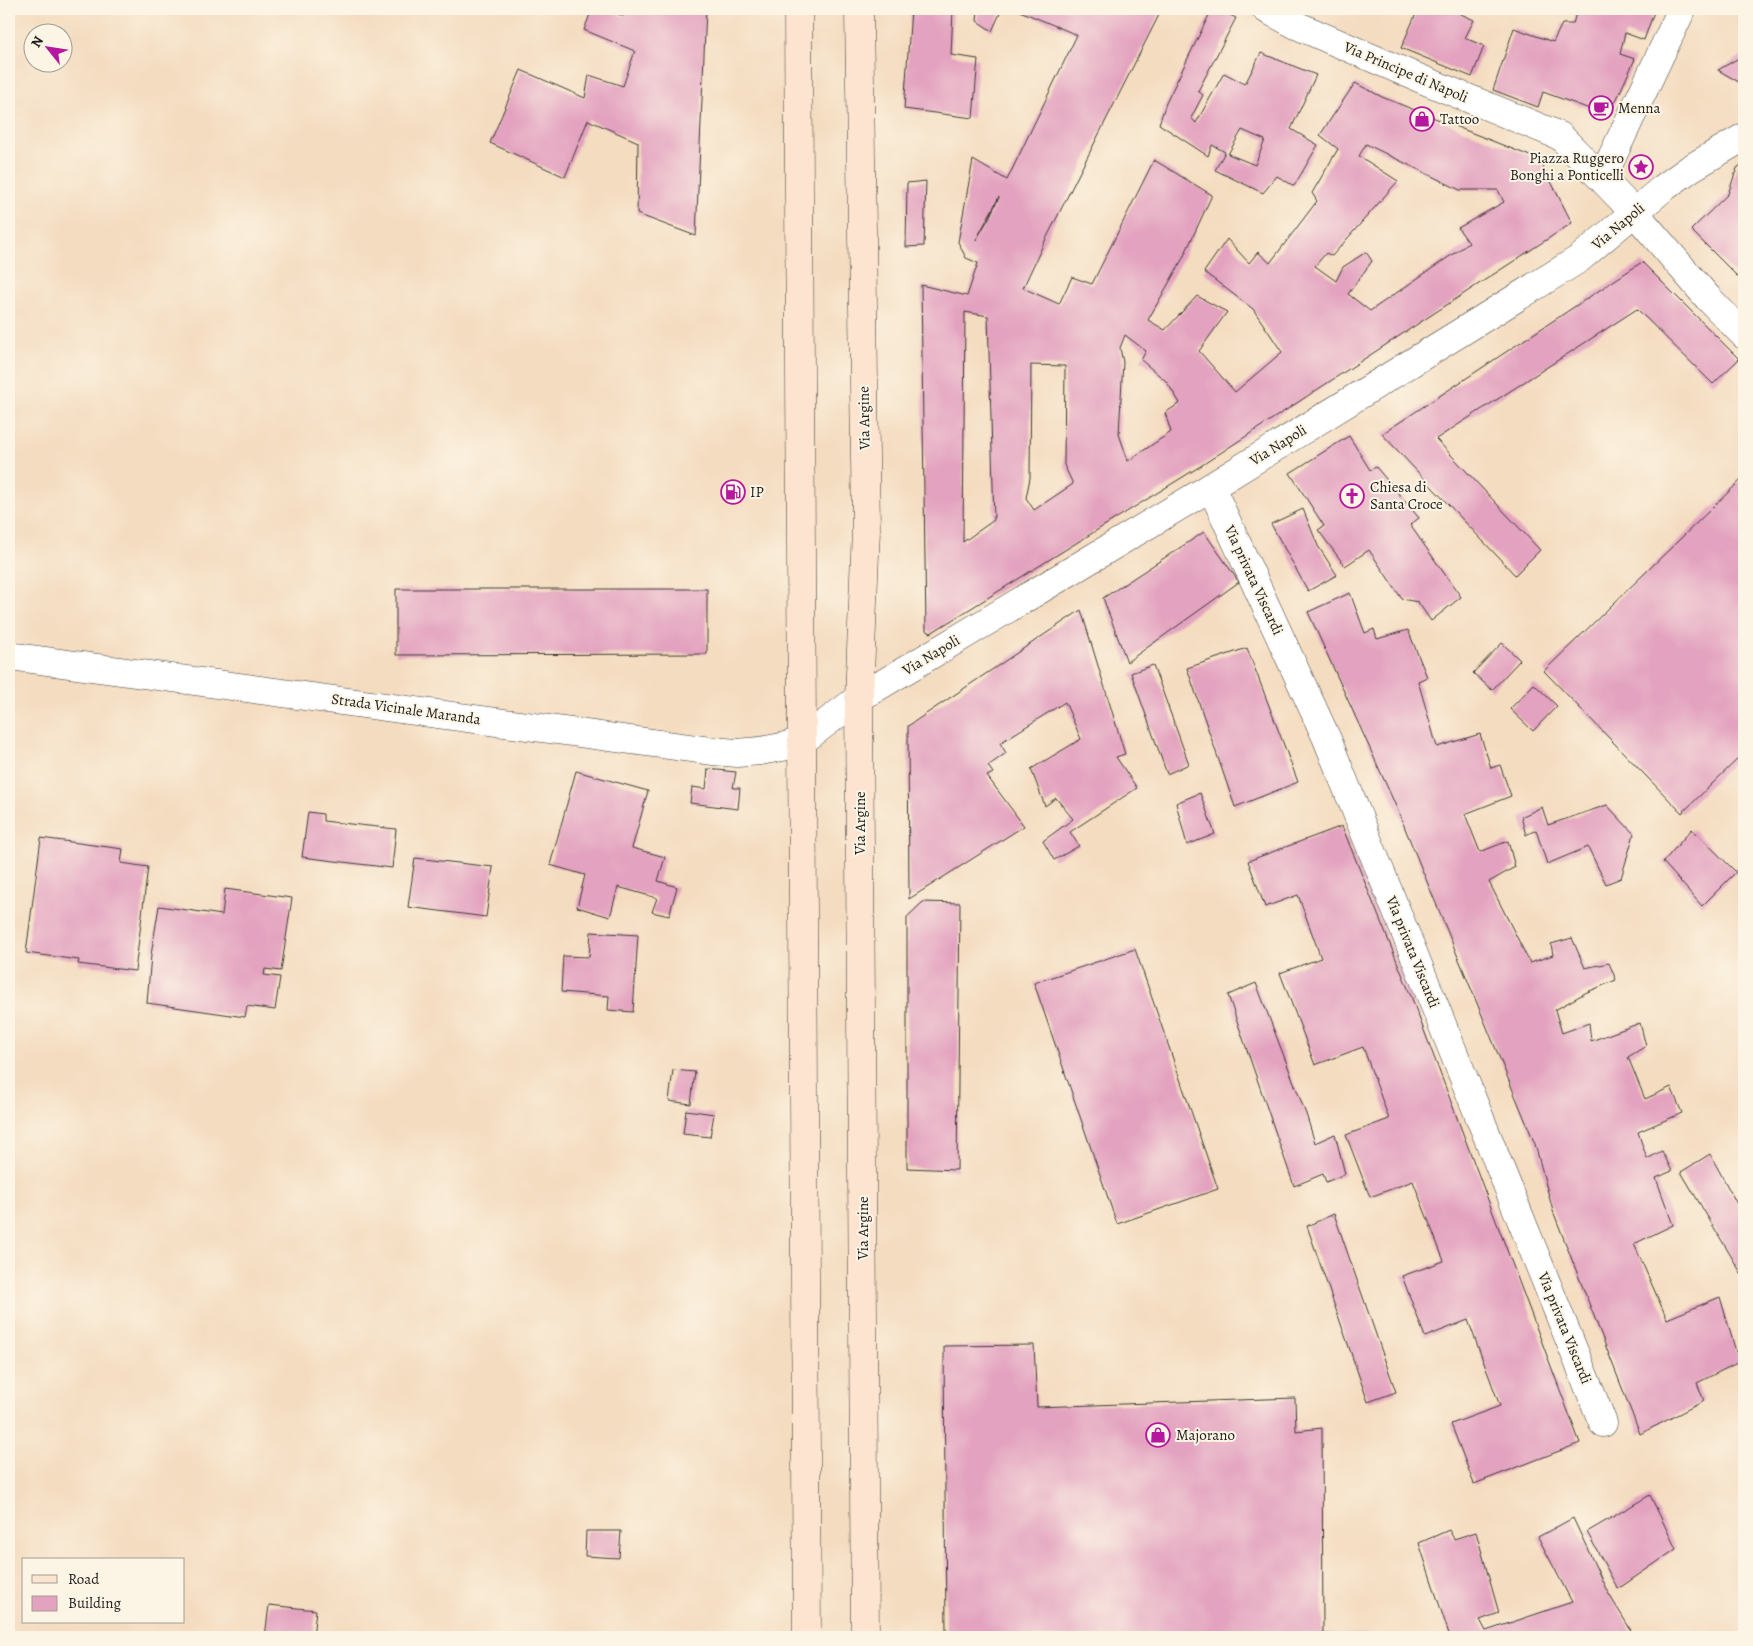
<svg xmlns="http://www.w3.org/2000/svg" width="1753" height="1646" font-family="Alegreya,serif">
	<style>
		.building { fill: #e3a2bf; fill-rule: evenodd }
		.lines { fill: none; stroke-linecap: round; stroke-linejoin: round }
		.street-casing { stroke: #3c3935; stroke-width: 29 }
		.secondary-casing { stroke: #3c3935; stroke-width: 29 }
		.street { stroke: #fff; stroke-width: 28 }
		.secondary { stroke: #fde4d0; stroke-width: 28 }
		.labels { text-anchor: middle; stroke-width: 4; stroke-linejoin: round; paint-order: stroke }
		.street-label { font-size: 15px; fill: #1c1c1c; stroke: #fcf5e5 }
		.poi-label { font-size: 15px; fill: #1c1c1c; stroke: #fcf5e5; text-anchor: start }
	</style>
	<rect width="100%" height="100%" fill="#fcf5e5"/>
	<filter id="ink" filterUnits="userSpaceOnUse"><feTurbulence type="fractalNoise" baseFrequency=".02" numOctaves="2"/><feDisplacementMap in="SourceGraphic" scale="10" xChannelSelector="R" yChannelSelector="G"/><feConvolveMatrix kernelMatrix="1 2 1 2 8 2 1 2 1" color-interpolation-filters="sRGB"/></filter>
	<filter id="wash" filterUnits="userSpaceOnUse"><feTurbulence type="fractalNoise" baseFrequency=".0096" numOctaves="4" result="noise"/><feDisplacementMap in="SourceGraphic" scale="20" xChannelSelector="R" yChannelSelector="G"/><feGaussianBlur stdDeviation="1.12" result="paint"/><feColorMatrix in="noise" values="0 0 0 0 0 0 0 0 0 0 0 0 0 0 0 0 0 1.4 0 .05"/><feComposite in="paint" operator="in"/></filter>
	<g filter="url(#wash)">
		<rect width="100%" height="100%" fill="#f4dcc0"/>
		<g id="blocks">
			<g class="building">
				<polygon points="592,9 606,9 623,16 627,9 706,9 696,236 637,214 638,142 588,120 565,177 490,143 521,70 585,98 589,75 623,86 635,51 584,30"/>
				<polygon points="911,9 953,9 951,55 978,59 973,118 904,109"/>
				<polygon points="978,9 1002,9 992,31 977,21"/>
				<path d="M1015,9H1162L1043,245L1023,288L1059,304L1072,277L1092,284L1154,160L1212,195L1183,258L1148,320L1165,330L1197,296L1227,312L1199,351L1235,392L1282,352L1253,309L1204,272L1227,239L1249,263L1258,252L1270,263L1317,201L1312,193L1338,149L1320,135L1355,83L1382,97L1540,160L1572,223L1199,467L931,633L926,630L921,285L967,296L978,263L966,258L958,242L973,160L1007,180L1077,35ZM1366,144L1460,190H1498L1504,202L1458,228L1469,243L1370,311L1348,294L1372,261L1366,252L1343,267L1336,281L1315,266L1326,253L1332,256L1398,181L1359,156ZM999,197L989,218L976,240ZM965,312L988,316L994,520L963,542ZM1125,335L1146,351L1141,360L1166,381L1180,403L1165,413L1171,432L1128,461L1119,434L1123,362L1120,348ZM1031,365L1065,366L1064,465L1073,484L1034,510L1026,498L1030,478Z"/>
				<path d="M1212,9H1218L1236,18L1198,91L1203,95L1191,118L1196,123L1224,73L1245,84L1261,53L1316,75L1291,129L1318,145L1294,186L1277,176L1263,193L1215,170L1225,152L1212,145L1208,156L1159,124L1166,103ZM1242,130L1265,140L1255,165L1228,154Z"/>
				<polygon points="1418,9 1450,9 1474,20 1465,38 1484,46 1472,77 1401,48"/>
				<polygon points="1577,9 1655,9 1644,40 1625,33 1620,54 1635,59 1609,116 1543,92 1538,107 1493,90 1514,28 1553,42 1562,24 1573,24"/>
				<polygon points="1744,55 1744,85 1718,70"/>
				<polygon points="1744,163 1744,283 1691,230 1728,194 1737,168"/>
				<polygon points="926,181 924,246 906,247 907,183"/>
				<polygon points="1642,262 1739,359 1713,384 1637,309 1436,439 1540,550 1515,575 1382,434"/>
				<polygon points="1349,436 1370,470 1376,467 1419,518 1410,525 1461,597 1431,621 1418,602 1402,599 1369,550 1345,566 1318,530 1324,526 1290,473"/>
				<polygon points="1744,477 1744,753 1682,813 1544,671"/>
				<polygon points="1303,509 1318,546 1337,575 1308,591 1271,524"/>
				<polygon points="1204,532 1239,582 1127,662 1103,598"/>
				<polygon points="396,589 707,589 707,654 396,655"/>
				<polygon points="1350,593 1365,633 1374,629 1377,639 1408,630 1427,677 1418,681 1437,747 1480,734 1491,768 1500,765 1511,796 1465,814 1480,852 1508,841 1515,867 1489,882 1530,963 1553,955 1551,944 1572,938 1585,968 1609,963 1616,980 1585,993 1555,1010 1562,1033 1589,1023 1591,1041 1640,1023 1646,1046 1628,1057 1645,1099 1671,1087 1682,1113 1638,1132 1647,1159 1662,1151 1672,1171 1656,1178 1673,1225 1634,1244 1667,1319 1720,1297 1739,1362 1697,1383 1704,1401 1640,1434 1553,1211 1535,1144 1395,804 1308,612"/>
				<polygon points="1081,610 1125,754 1116,757 1137,788 1070,832 1079,846 1054,860 1043,841 1073,819 1056,798 1045,806 1031,769 1081,739 1065,702 1000,743 1006,753 988,766 993,773 987,776 1024,826 909,899 908,726"/>
				<polygon points="1502,643 1520,660 1492,690 1473,673"/>
				<polygon points="1247,648 1298,782 1235,807 1187,668"/>
				<polygon points="1153,665 1189,764 1167,774 1131,673"/>
				<polygon points="1534,684 1557,706 1533,731 1510,709"/>
				<polygon points="708,769 736,772 733,788 740,788 738,809 690,803 692,787 706,789"/>
				<polygon points="576,771 648,791 632,848 665,857 658,881 677,887 669,916 652,912 657,898 618,887 610,917 577,907 585,875 550,865"/>
				<polygon points="1200,793 1215,834 1187,845 1176,803"/>
				<polygon points="1607,805 1634,834 1621,878 1606,884 1588,847 1547,864 1536,830 1526,835 1521,817 1542,807 1548,825"/>
				<polygon points="308,812 323,814 323,821 396,829 392,868 302,857"/>
				<polygon points="1342,826 1411,996 1580,1443 1474,1484 1451,1424 1500,1406 1468,1320 1425,1337 1402,1276 1444,1261 1413,1181 1370,1197 1346,1135 1389,1119 1363,1047 1315,1065 1280,973 1321,958 1298,895 1265,907 1248,861"/>
				<polygon points="1692,829 1736,872 1702,906 1663,862"/>
				<polygon points="41,838 123,849 121,863 148,867 135,971 78,964 79,960 26,953"/>
				<polygon points="415,858 493,867 486,917 408,907"/>
				<polygon points="225,889 292,898 281,971 265,969 264,975 280,977 275,1010 247,1006 245,1017 147,1003 151,955 159,906 222,915"/>
				<polygon points="923,902 960,903 957,1170 907,1168 907,917"/>
				<polygon points="591,932 638,935 633,1012 608,1010 609,996 561,992 563,956 589,957"/>
				<polygon points="1135,949 1218,1189 1117,1224 1034,983"/>
				<polygon points="1256,983 1306,1114 1315,1143 1335,1134 1345,1174 1326,1182 1323,1174 1294,1186 1228,995"/>
				<polygon points="673,1070 695,1072 691,1104 669,1101"/>
				<polygon points="686,1110 714,1114 710,1137 683,1134"/>
				<polygon points="1710,1154 1744,1217 1744,1278 1681,1172"/>
				<polygon points="1334,1214 1396,1392 1368,1402 1307,1226"/>
				<polygon points="1034,1345 1037,1407 1295,1398 1296,1431 1322,1428 1323,1634 1410,1636 1410,1637 946,1637 944,1346"/>
				<polygon points="1650,1495 1676,1549 1618,1589 1587,1532"/>
				<polygon points="1573,1518 1607,1591 1635,1637 1450,1637 1419,1543 1449,1530 1454,1539 1476,1532 1499,1613 1480,1620 1486,1631 1572,1602 1538,1537"/>
				<polygon points="586,1531 621,1531 619,1558 585,1556"/>
				<polygon points="269,1605 316,1610 313,1637 265,1637"/>
			</g>
		</g>
	</g>
	<g filter="url(#ink)">
		<use href="#blocks" fill-opacity="0" stroke="#3c3935" stroke-width="1"/>
		<g class="lines">
			<g class="street-casing">
				<g id="street">
					<polyline points="1266,9 1296,25 1409,74 1560,136 1635,213 1708,298 1744,335"/>
					<polyline points="1602,178 1682,9"/>
					<polyline points="1211,487 1327,739 1603,1423"/>
					<polyline points="9,656 712,751 737,753 760,751 782,747 802,741 859,698 1211,487 1579,259 1662,189 1691,168 1744,137"/>
				</g>
			</g>
			<g class="secondary-casing">
				<g id="secondary">
					<polyline points="798,9 807,1637"/>
					<polyline points="859,9 866,530 859,698 865,1637"/>
				</g>
			</g>
			<use href="#street" class="street"/>
			<use href="#secondary" class="secondary"/>
		</g>
	</g>
	<defs>
		<g id="cafe-ring" transform="scale(1.25)"><circle r="9.5" fill="#fcf5e5" stroke="#b5179e" stroke-width="1.5"/><path d="M-5.5-4.5H6V0H3Q3 3.5 0 3.5H-2.5Q-5.5 3.5-5.5 0ZM3-3.2v2h1.7v-2ZM-6 4.5H4V6H-6Z" fill="#b5179e"/></g>
		<g id="shop-ring" transform="scale(1.25)"><circle r="9.5" fill="#fcf5e5" stroke="#b5179e" stroke-width="1.5"/><path d="M-5-2.5h2.3a2.7 3.5 0 0 1 5.4 0H5L5.5 6h-11ZM-1.5-2.5h3a1.5 2.3 0 0 0-3 0Z" fill="#b5179e"/></g>
		<g id="sight-ring" transform="scale(1.25)"><circle r="9.5" fill="#fcf5e5" stroke="#b5179e" stroke-width="1.5"/><path d="M0-6L1.8-2.2L6-1.7L2.9 1.2L3.7 5.4L0 3.3L-3.7 5.4L-2.9 1.2L-6-1.7L-1.8-2.2Z" fill="#b5179e"/></g>
		<g id="fuel-ring" transform="scale(1.25)"><circle r="9.5" fill="#fcf5e5" stroke="#b5179e" stroke-width="1.5"/><path d="M-5.5-6h7V0h2V4h1.3V-2.5L3-4.5l.8-.8L6-3V5H2.5V1h-1V6h-7ZM-4.2-4.7v3.2H.2V-4.7Z" fill="#b5179e"/></g>
		<g id="church-ring" transform="scale(1.25)"><circle r="9.5" fill="#fcf5e5" stroke="#b5179e" stroke-width="1.5"/><path d="M-1.2-6h2.4v3.5h3.3v2.4h-3.3V6h-2.4V-.1h-3.3v-2.4h3.3Z" fill="#b5179e"/></g>
	</defs>
	<g fill-rule="evenodd">
		<use href="#cafe-ring" x="1601" y="108"/>
		<use href="#shop-ring" x="1422" y="119"/>
		<use href="#sight-ring" x="1641" y="167"/>
		<use href="#fuel-ring" x="733" y="492"/>
		<use href="#church-ring" x="1352" y="496"/>
		<use href="#shop-ring" x="1158" y="1435"/>
	</g>
	<g class="labels">
		<g class="street-label">
			<text transform="translate(1406 72) rotate(23)" y="5">Via Principe di Napoli</text>
			<text transform="translate(1618 226) rotate(-40)" y="5">Via Napoli</text>
			<text transform="translate(864 418) rotate(-91)" y="5">Via Argine</text>
			<text transform="translate(1278 445) rotate(-32)" y="5">Via Napoli</text>
			<text transform="translate(1254 580) rotate(65)" y="5">Via privata Viscardi</text>
			<text transform="translate(931 655) rotate(-31)" y="5">Via Napoli</text>
			<text transform="translate(406 709) rotate(8)" y="5">Strada Vicinale Maranda</text>
			<text transform="translate(860 823) rotate(-90)" y="5">Via Argine</text>
			<text transform="translate(1413 952) rotate(68)" y="5">Via privata Viscardi</text>
			<text transform="translate(863 1228) rotate(-90)" y="5">Via Argine</text>
			<text transform="translate(1565 1328) rotate(68)" y="5">Via privata Viscardi</text>
		</g>
		<g class="poi-label">
			<text x="1618" y="113">Menna</text>
			<text x="1440" y="124">Tattoo</text>
			<text x="1624" y="163" text-anchor="end">Piazza Ruggero<tspan x="1624" dy="17">Bonghi a Ponticelli</tspan></text>
			<text x="1370" y="492">Chiesa di<tspan x="1370" dy="17">Santa Croce</tspan></text>
			<text x="750" y="497">IP</text>
			<text x="1176" y="1440">Majorano</text>
		</g>
	</g>
	<rect width="1753" height="1646" fill="none" stroke="#fcf5e5" stroke-width="30"/>
	<rect x="22" y="1558" width="162" height="65" fill="#fcf5e5" stroke="#a29e95"/>
	<rect x="32" y="1575" width="25" height="8" fill="#fde4d0" stroke="#a29e95"/>
	<text x="68" y="1584" font-size="15" fill="#1c1c1c">Road</text>
	<rect x="32" y="1596" width="25" height="15" fill="#e3a2bf" stroke="#a29e95"/>
	<text x="68" y="1608" font-size="15" fill="#1c1c1c">Building</text>
	<g transform="translate(48 48) rotate(300)"><circle r="24" fill="#fcf5e5" stroke="#a29e95"/>
	<path d="M0-4L9 19L0 12L-9 19Z" fill="#b5179e"/>
	<text y="-8" font-size="14" font-weight="bold" text-anchor="middle" fill="#1c1c1c">N</text>
	</g>
</svg>
